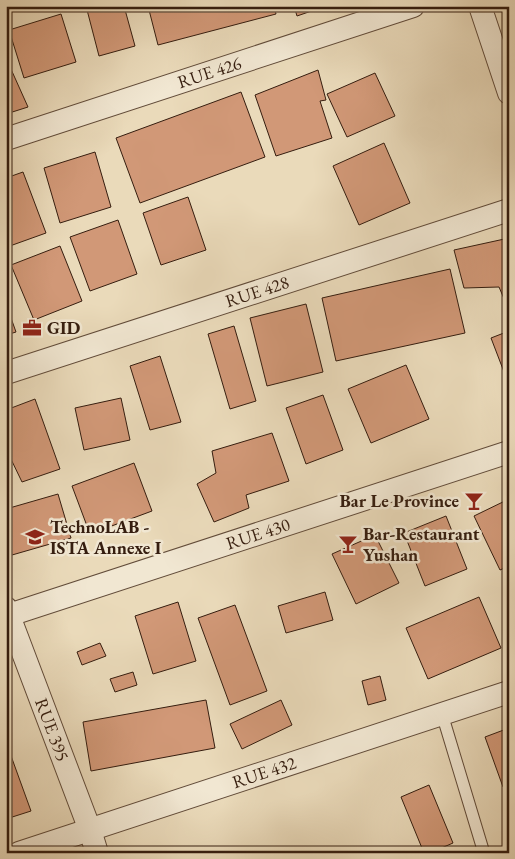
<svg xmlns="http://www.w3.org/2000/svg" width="515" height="859" font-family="'EB Garamond',serif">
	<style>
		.building { fill: #d19877; stroke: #351d0f }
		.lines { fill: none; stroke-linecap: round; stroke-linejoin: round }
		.lane-casing { stroke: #624c3a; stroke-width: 13 }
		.street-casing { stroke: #624c3a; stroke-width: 24 }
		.lane { stroke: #f1e7d2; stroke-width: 11 }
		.street { stroke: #f1e7d2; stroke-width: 22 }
		.labels { text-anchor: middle; stroke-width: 5; stroke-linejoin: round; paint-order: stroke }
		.street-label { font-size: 18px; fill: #351d0f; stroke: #f1e7d2 }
		.poi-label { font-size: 18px; font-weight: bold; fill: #351d0f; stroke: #f1e7d2; text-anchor: start }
	</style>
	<rect width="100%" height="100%" fill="#eadaba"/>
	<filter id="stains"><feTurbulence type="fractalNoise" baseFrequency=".004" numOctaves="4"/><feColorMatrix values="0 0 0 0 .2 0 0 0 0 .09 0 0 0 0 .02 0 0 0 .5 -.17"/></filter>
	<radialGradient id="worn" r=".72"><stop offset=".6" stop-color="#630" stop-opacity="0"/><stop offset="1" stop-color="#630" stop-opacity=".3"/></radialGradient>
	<g class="building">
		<polygon points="86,6 124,6 135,46 99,56"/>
		<polygon points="148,6 274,6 276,14 158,45"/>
		<polygon points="294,6 326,6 297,16"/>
		<polygon points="61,14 76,62 24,78 9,30"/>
		<polygon points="6,58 28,107 6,114"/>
		<polygon points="318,70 326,100 320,101 332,138 276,156 255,95"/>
		<polygon points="375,73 395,116 347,137 327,94"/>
		<polygon points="241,92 265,157 140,203 116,138"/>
		<polygon points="384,143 410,203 359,225 333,166"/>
		<polygon points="95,152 111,207 60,223 44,168"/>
		<polygon points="23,172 46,233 7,247 6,178"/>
		<polygon points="188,197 206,250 161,265 143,213"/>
		<polygon points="118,220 137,274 90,291 70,237"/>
		<polygon points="509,238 509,308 508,308 499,287 464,288 454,250"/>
		<polygon points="60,246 82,301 34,320 11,265"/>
		<polygon points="450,269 465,333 336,361 322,298"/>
		<polygon points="6,304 16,332 6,335"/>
		<polygon points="306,304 323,372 267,386 250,318"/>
		<polygon points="234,326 256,401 230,409 208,334"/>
		<polygon points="509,331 509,385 491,338"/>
		<polygon points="160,356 181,422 150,430 130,366"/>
		<polygon points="406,365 429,419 371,443 348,389"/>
		<polygon points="323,395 343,450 306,464 286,408"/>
		<polygon points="121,398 130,440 84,450 75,408"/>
		<polygon points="35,399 60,469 22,482 9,455 6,456 6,410"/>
		<polygon points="272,433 289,481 246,495 249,508 214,522 197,484 216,473 212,451"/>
		<polygon points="134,463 152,511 90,534 72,486"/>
		<polygon points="58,494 71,538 12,555 6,536 6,509"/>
		<polygon points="509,499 509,566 500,570 474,516"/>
		<polygon points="446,516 467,569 425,586 404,533"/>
		<polygon points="375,535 399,583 356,604 332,554"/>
		<polygon points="325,592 333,620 286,633 278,606"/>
		<polygon points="479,597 501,648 428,679 406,628"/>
		<polygon points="178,602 196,661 153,674 135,616"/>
		<polygon points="235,605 267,691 230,705 198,618"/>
		<polygon points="100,643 106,656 82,665 77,652"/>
		<polygon points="133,672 137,685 115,692 110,679"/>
		<polygon points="380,676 386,700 368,705 362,681"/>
		<polygon points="206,700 215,748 91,771 83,722"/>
		<polygon points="281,700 292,725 242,749 230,724"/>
		<polygon points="6,703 11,720 6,722"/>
		<polygon points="509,728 509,785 503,787 485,737"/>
		<polygon points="6,742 31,811 6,819"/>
		<polygon points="429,785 453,843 430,853 424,853 401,797"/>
	</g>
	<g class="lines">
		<g class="lane-casing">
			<polyline id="lane" points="442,714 484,853"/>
		</g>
		<g class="street-casing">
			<g id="street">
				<polyline points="480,6 509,93"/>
				<path id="s1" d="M6,139L413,6"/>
				<path id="s2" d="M6,373L509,210"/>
				<path id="s3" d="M6,608L90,830L97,853"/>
				<path id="s4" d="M6,616L509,452"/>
				<path id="s5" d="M19,853L509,692"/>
			</g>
		</g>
		<use href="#lane" class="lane"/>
		<use href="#street" class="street"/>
	</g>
	<defs>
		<g id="office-bare" transform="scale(1.5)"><path d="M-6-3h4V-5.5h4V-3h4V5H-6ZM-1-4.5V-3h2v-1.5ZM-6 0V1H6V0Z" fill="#8f2418" stroke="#f1e7d2" stroke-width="2.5" paint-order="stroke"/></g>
		<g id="bar-bare" transform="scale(1.5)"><path d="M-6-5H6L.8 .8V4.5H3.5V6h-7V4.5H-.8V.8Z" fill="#8f2418" stroke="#f1e7d2" stroke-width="2.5" paint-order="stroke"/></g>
		<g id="university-bare" transform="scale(1.5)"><path d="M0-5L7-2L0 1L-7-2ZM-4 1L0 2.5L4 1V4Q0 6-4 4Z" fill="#8f2418" stroke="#f1e7d2" stroke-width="2.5" paint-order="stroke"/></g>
	</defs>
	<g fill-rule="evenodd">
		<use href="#office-bare" x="32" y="328"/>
		<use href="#bar-bare" x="474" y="501"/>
		<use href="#university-bare" x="35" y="537"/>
		<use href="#bar-bare" x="348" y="544"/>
	</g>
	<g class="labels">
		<g class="street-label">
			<text dy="6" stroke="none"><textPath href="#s1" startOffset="214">RUE 426</textPath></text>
			<text dy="6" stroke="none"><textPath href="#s2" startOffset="264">RUE 428</textPath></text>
			<text dy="6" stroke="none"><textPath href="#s4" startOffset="265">RUE 430</textPath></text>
			<text dy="6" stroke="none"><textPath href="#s3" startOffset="130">RUE 395</textPath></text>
			<text dy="6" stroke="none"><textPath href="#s5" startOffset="258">RUE 432</textPath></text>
		</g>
		<g class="poi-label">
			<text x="47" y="334">GID</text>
			<text x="459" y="507" text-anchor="end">Bar Le Province</text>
			<text x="50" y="533">TechnoLAB -<tspan x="50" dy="21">ISTA Annexe I</tspan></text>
			<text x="363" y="540">Bar-Restaurant<tspan x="363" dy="21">Yushan</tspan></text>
		</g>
	</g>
	<rect width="515" height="859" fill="none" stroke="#eadaba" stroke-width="25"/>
	<rect x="8" y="8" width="500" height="844" fill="none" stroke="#351d0f" stroke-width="2.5"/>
	<rect x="12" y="12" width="490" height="834" fill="none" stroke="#351d0f"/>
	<rect width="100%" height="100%" filter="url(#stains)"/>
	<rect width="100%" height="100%" fill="url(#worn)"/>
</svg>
